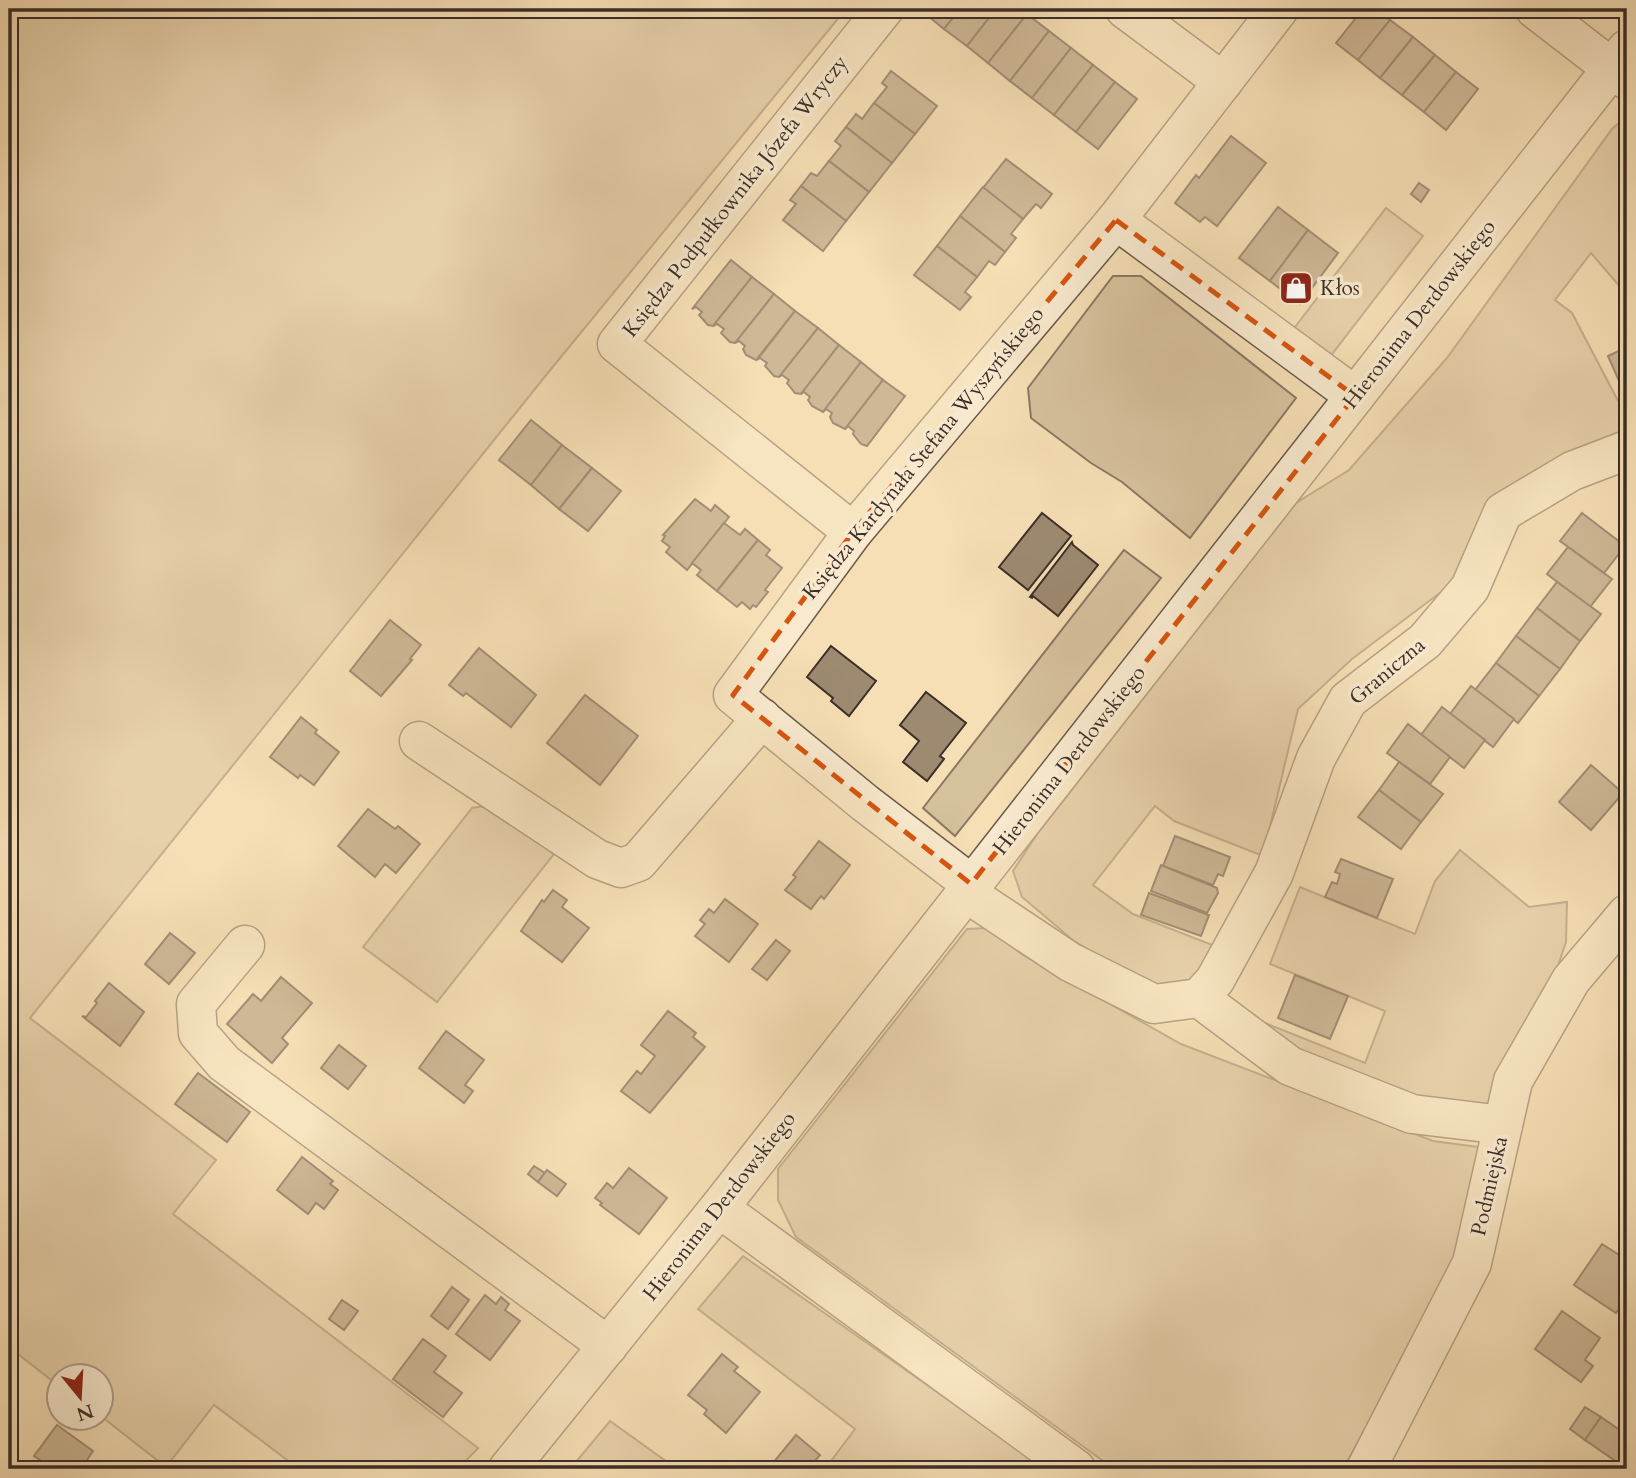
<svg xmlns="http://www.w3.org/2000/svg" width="1636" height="1478" font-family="Cardo,serif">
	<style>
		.green { fill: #d6c19d; stroke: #897862; stroke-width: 2 }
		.building { fill: #9d8a71; stroke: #3c2e28; stroke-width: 2 }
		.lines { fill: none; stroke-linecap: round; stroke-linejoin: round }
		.minor-casing { stroke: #6a5a4b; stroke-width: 41 }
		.minor { stroke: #f9eacf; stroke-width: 38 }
		.marked { fill: none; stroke: #d7550f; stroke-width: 5; stroke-dasharray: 14 9; stroke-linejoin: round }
		.labels { text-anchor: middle; stroke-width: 7; stroke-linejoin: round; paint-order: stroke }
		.street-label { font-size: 21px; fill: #3c2e28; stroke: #f9eacf }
		.poi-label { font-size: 21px; fill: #3c2e28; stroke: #f9eacf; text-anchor: start }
	</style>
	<rect width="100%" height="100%" fill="#f6dfb5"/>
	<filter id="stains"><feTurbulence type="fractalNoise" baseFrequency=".00286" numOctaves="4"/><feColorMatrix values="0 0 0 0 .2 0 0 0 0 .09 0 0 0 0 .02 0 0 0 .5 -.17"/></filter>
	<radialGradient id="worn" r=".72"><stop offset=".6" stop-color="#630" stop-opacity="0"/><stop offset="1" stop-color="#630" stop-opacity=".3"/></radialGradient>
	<g class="green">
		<polygon points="9,9 846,9 547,374 30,1018 216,1160 173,1214 478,1448 458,1469 299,1469 214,1405 166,1467 102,1417 102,1376 60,1376 59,1386 9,1347"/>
		<polygon points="1627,116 1627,295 1591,253 1555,300 1572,313 1627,418 1627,429 1507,495 1449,586 1352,659 1298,709 1263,856 1174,821 1155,806 1093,885 1133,914 1225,950 1199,989 1169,996 1074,941 1022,897 1013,871 1038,833 1296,503 1349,470 1447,358 1612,129"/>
		<polygon points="1386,208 1423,236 1329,358 1292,331"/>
		<polygon points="1113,276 1141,276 1296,398 1190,538 1122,482 1091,463 1031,418 1028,388"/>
		<polygon points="1124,550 1161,578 955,836 923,808"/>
		<polygon points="491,805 554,854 437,1002 363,947 472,808"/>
		<polygon points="1460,850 1529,907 1567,902 1566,942 1548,995 1482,1115 1423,1109 1288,1049 1265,1023 1365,1063 1385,1011 1270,964 1300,887 1415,934 1435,881"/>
		<polygon points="987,928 1023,955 1181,1044 1433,1141 1479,1147 1456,1267 1343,1469 1114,1469 796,1237 778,1200 778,1169 967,929"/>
		<polygon points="743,1256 1047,1469 825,1469 855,1429 698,1309"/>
		<polygon points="610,1421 677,1469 570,1469"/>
	</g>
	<g class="building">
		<polygon points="926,9 960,9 944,29 923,12"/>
		<polygon points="960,9 996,9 967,46 944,29"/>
		<polygon points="996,9 1021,9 1027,14 988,63 967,46"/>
		<polygon points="1363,9 1377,9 1390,20 1358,60 1336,43"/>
		<polygon points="1027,14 1049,31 1010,81 988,63"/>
		<polygon points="1390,20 1413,37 1380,78 1358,60"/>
		<polygon points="1049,31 1071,48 1032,98 1010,81"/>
		<polygon points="1413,37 1435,55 1402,95 1380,78"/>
		<polygon points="1071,48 1093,65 1054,115 1032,98"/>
		<polygon points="1435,55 1456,72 1424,112 1402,95"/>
		<polygon points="1093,65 1115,82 1076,132 1054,115"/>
		<polygon points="891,71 937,106 915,134 874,103 887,87 882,83"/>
		<polygon points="1456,72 1478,89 1446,130 1424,112"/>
		<polygon points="1115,82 1137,99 1098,149 1076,132"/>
		<polygon points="874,103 915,134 892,163 846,127 856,114 862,119"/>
		<polygon points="846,127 892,163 869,192 829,161 841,146 835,141"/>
		<polygon points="1231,136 1266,163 1217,226 1205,217 1200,222 1175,203 1196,175 1199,178"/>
		<polygon points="1006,159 1052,194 1041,208 1036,204 1023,219 983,188"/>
		<polygon points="829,161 869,192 846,221 801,186 811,173 817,176"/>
		<polygon points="1419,183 1429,190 1421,202 1411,194"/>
		<polygon points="801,186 846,221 823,251 783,220 796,204 790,200"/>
		<polygon points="983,187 1023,219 1011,234 1016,238 1005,252 960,216"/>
		<polygon points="1278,207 1308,230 1270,281 1239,258"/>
		<polygon points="960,216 1005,252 995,265 989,261 977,277 937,246"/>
		<polygon points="1308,230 1338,253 1300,304 1270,281"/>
		<polygon points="937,246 977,277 965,292 971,297 960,310 914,275"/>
		<polygon points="731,260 752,277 713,326 708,325 699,315 702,312 696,307 692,309"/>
		<polygon points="752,277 774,294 735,343 730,342 721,333 724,329 717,324 713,326"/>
		<polygon points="774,294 795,311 756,360 746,355 743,349 745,346 739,341 735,343"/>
		<polygon points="795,311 818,328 779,377 774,376 765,366 767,363 760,358 757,360"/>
		<polygon points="818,328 839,345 801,394 795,393 787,383 789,380 782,375 779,377"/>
		<polygon points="839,345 861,362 823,412 812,406 808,400 810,397 804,392 801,394"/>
		<polygon points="1627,347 1627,399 1608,356"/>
		<polygon points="861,362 883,380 845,429 833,423 830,417 832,413 826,409 823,412"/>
		<polygon points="883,380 905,396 867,446 861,444 853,434 854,431 848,426 845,429"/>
		<polygon points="531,420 562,445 531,485 499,460"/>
		<polygon points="562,445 592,468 559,509 531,485"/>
		<polygon points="592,468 621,491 588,531 559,509"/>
		<polygon points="695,499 711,511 715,505 729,517 687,570 666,552 670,547 662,541 665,536 663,535"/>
		<polygon points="1042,513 1071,536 1028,590 999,567"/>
		<polygon points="1582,513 1625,546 1604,573 1560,541"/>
		<polygon points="724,523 740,535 745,529 758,540 717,591 697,575 701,570 692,563"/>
		<polygon points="758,540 770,550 766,555 782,568 765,590 768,592 756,607 753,605 750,609 742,602 737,607 717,591"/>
		<polygon points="1072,542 1073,545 1098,565 1058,616 1033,596 1032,598 1030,597"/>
		<polygon points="1568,547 1612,579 1590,607 1547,574"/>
		<polygon points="1557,582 1601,614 1580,641 1537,608"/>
		<polygon points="1537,608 1580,641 1560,669 1516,636"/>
		<polygon points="390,620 421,645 410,659 412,660 381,696 350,671"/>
		<polygon points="1516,636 1560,669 1539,696 1496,663"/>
		<polygon points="831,646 876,681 849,716 831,701 833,698 807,677"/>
		<polygon points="479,648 536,695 511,727 466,693 463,696 449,685"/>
		<polygon points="1496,663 1539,696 1518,723 1475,690"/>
		<polygon points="1471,686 1514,719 1493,747 1450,714"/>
		<polygon points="926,692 966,723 940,756 944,759 927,781 903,762 919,741 900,725"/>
		<polygon points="585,695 638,736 600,785 547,743"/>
		<polygon points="1442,707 1485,740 1464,768 1421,735"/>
		<polygon points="301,717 317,730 315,733 339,752 314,785 300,775 298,778 270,757"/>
		<polygon points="1408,724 1450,757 1430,784 1387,753"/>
		<polygon points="1399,762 1443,794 1421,822 1379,790"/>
		<polygon points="1591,765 1623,793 1591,830 1559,802"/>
		<polygon points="1379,790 1421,822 1401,849 1358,817"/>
		<polygon points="368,809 395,829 398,826 420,844 396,873 385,864 375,877 338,846"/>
		<polygon points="1175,836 1230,857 1223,876 1218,874 1213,885 1163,866"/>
		<polygon points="819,841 850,865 824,899 821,896 811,909 785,890 796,877 793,875"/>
		<polygon points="1341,859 1393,879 1377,918 1325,897 1332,882 1337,884 1340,874 1335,872"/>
		<polygon points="1161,865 1217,888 1218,893 1207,913 1151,891"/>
		<polygon points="553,890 567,900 562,907 589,928 562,962 521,931 542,900 544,902"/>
		<polygon points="1149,893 1209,915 1201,936 1141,915"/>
		<polygon points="725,899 758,924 729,962 695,936 705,924 700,920 709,909 714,913"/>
		<polygon points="170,933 195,953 169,984 145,964"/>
		<polygon points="776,940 790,951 767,980 752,969"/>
		<polygon points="1295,975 1348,996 1330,1039 1278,1018"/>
		<polygon points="281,977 312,1003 282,1038 288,1044 272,1063 227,1024 253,994 261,1001"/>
		<polygon points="109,983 144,1012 120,1046 82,1016 86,1017 97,1003 95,1001"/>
		<polygon points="668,1011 696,1033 693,1037 705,1047 650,1113 621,1091 637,1071 641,1074 655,1056 641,1045"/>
		<polygon points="446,1031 484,1060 465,1085 473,1091 464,1103 419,1068"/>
		<polygon points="339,1045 366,1066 348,1089 321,1068"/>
		<polygon points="198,1073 250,1112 227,1142 175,1104"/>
		<polygon points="302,1157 333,1181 330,1184 338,1190 324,1209 316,1203 308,1214 277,1190"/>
		<polygon points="534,1166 545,1173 538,1182 528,1174"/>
		<polygon points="629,1168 667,1198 639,1234 600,1205 602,1203 595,1198 607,1183 613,1188"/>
		<polygon points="547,1170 566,1184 557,1196 538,1182"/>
		<polygon points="1602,1244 1627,1260 1627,1280 1625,1283 1627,1285 1627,1297 1616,1313 1574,1285"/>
		<polygon points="452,1287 469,1300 448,1329 431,1316"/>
		<polygon points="485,1295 496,1304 501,1297 509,1304 505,1310 520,1321 490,1360 456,1334"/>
		<polygon points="342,1300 358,1311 344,1330 329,1319"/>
		<polygon points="1562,1311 1600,1338 1585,1360 1593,1366 1581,1382 1535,1349"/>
		<polygon points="423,1339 446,1356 434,1372 462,1393 443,1417 393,1379"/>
		<polygon points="722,1354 738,1367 734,1371 760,1392 726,1433 704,1414 707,1410 688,1395"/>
		<polygon points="1585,1407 1601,1417 1585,1440 1570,1429"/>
		<polygon points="1601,1417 1627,1435 1627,1469 1585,1440"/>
		<polygon points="57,1425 93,1451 83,1466 78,1463 74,1469 48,1469 50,1467 34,1456"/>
		<polygon points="796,1435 820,1455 808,1469 768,1469"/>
	</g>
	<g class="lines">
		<g class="minor-casing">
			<g id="minor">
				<polyline points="1125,9 1223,82"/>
				<polyline points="1535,9 1627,80"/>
				<polyline points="1116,220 1355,396"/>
				<polyline points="853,532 617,344 884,9"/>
				<polyline points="419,741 597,859 621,868 638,862 762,718"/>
				<polyline points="971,884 865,803 733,695 853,532 1116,220 1279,9"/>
				<polyline points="965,892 1070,962 1154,1004 1199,998 1215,980 1274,873 1316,758 1348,700 1425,641 1470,588 1503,512 1572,471 1627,450"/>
				<polyline points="245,945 196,1004 198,1033 224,1063 608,1346"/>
				<polyline points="1199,998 1290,1066 1412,1114 1503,1125"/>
				<polyline points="719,1208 1076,1469"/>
				<polyline points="508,1469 719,1208 1627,49"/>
				<polyline points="1366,1469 1472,1263 1513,1081 1571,980 1627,914"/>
			</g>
		</g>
		<use href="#minor" class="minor"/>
	</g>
	<path d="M0 0H1636V1478H0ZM1116,220L1355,396L971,884L733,695L853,532Z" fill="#f6dfb5" fill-opacity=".55" fill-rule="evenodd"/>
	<path class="marked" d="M1116,220L1355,396L971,884L733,695L853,532Z"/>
	<defs>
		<g id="shop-square" transform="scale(1.75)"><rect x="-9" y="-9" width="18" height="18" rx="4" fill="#8f2418" stroke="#f9eacf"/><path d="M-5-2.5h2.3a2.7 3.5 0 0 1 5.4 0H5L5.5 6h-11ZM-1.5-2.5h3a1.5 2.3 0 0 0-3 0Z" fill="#fff"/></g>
	</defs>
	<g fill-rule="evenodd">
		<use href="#shop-square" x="1296" y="288"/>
	</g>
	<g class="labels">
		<g class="street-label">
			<text transform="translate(735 196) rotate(-52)" y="7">Księdza Podpułkownika Józefa Wryczy</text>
			<text transform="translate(1419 314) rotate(-52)" y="7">Hieronima Derdowskiego</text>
			<text transform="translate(923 453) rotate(-51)" y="7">Księdza Kardynała Stefana Wyszyńskiego</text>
			<text transform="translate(1387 671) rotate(-40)" y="7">Graniczna</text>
			<text transform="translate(1069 760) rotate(-52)" y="7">Hieronima Derdowskiego</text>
			<text transform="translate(1489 1186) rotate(-77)" y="7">Podmiejska</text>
			<text transform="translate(719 1206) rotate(-52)" y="7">Hieronima Derdowskiego</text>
		</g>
		<g class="poi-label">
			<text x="1320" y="295">Kłos</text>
		</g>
	</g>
	<rect width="1636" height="1478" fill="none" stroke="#f6dfb5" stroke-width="35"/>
	<rect x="10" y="10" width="1615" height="1457" fill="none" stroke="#3c2e28" stroke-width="3.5"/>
	<rect x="18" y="18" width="1601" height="1443" fill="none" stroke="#3c2e28" stroke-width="2"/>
	<g transform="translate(80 1397) rotate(162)"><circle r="33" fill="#f9eacf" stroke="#ad9f8c" stroke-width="2"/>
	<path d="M0-5L12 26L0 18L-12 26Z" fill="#8f2418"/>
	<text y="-10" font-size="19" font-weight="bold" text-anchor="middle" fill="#3c2e28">N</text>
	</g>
	<rect width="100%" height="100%" filter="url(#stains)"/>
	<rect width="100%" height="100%" fill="url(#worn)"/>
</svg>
